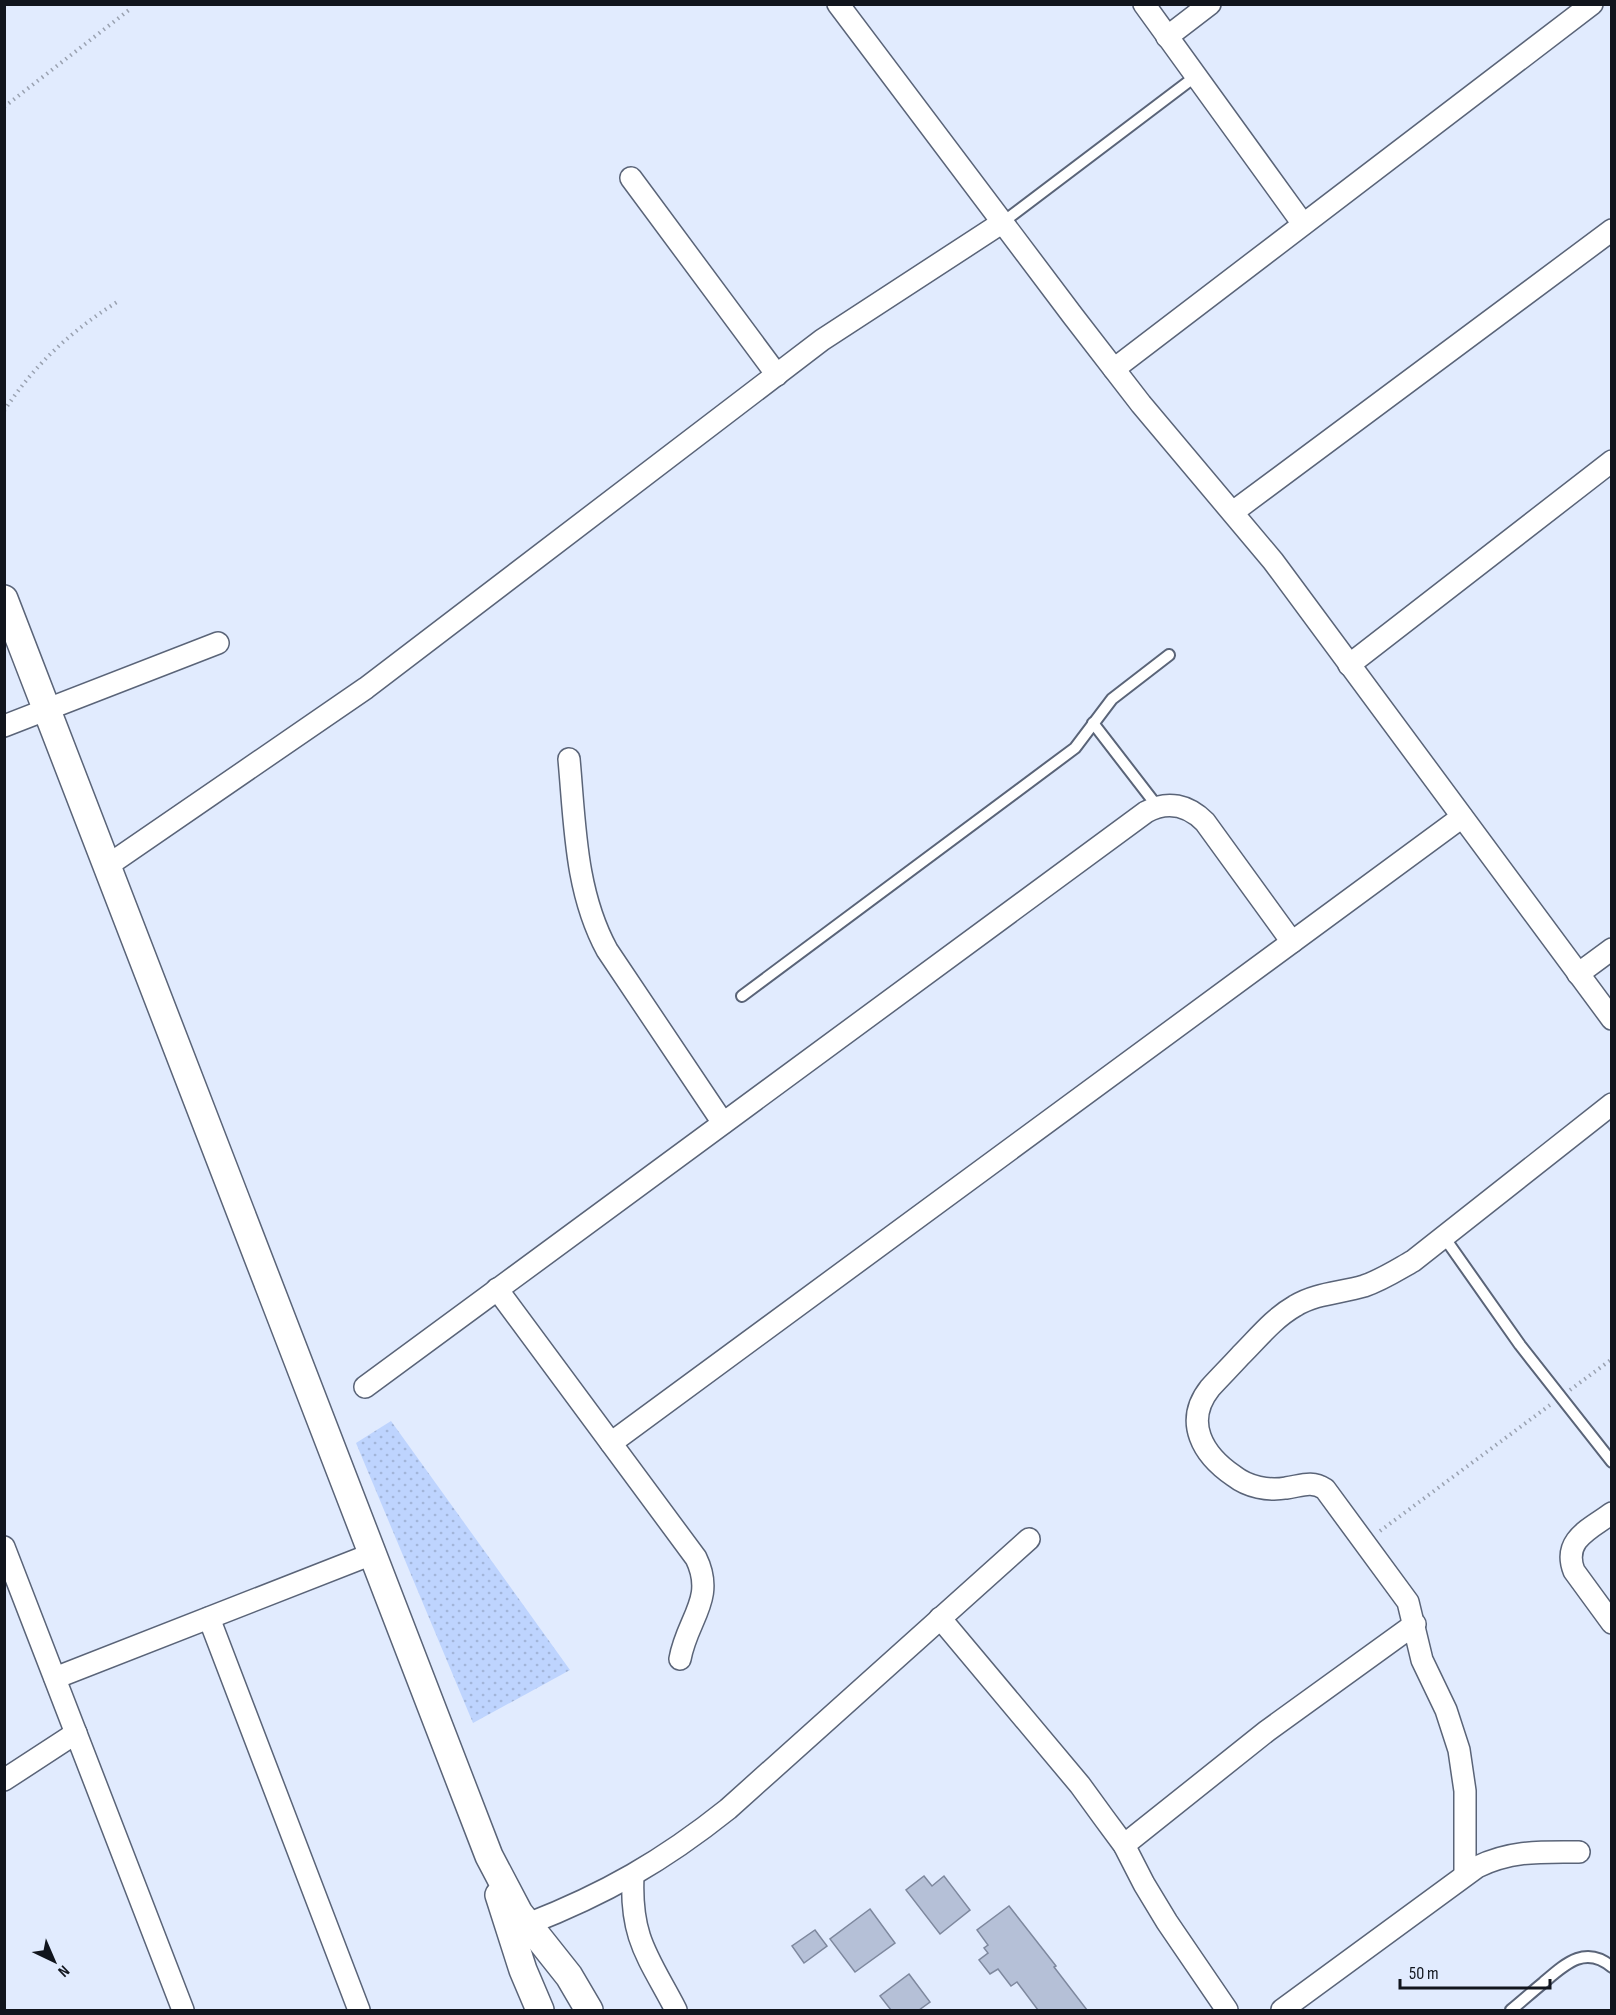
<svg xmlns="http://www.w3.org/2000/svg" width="1616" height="2015" font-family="'Sofia Sans Condensed',sans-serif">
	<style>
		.park { fill: url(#park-dots) }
		.building { fill: #b5c0d7; stroke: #7e889e; stroke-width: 1.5 }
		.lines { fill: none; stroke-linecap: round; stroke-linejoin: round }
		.service-casing { stroke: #5a6478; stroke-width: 14 }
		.minor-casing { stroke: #5a6478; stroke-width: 24 }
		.tertiary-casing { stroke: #5a6478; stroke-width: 30 }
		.path { stroke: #9aa2b1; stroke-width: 4; stroke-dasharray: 1.5 4.5; stroke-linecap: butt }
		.service { stroke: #fff; stroke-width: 10 }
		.minor { stroke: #fff; stroke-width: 21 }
		.tertiary { stroke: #fff; stroke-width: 27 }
	</style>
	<defs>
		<pattern id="park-dots" width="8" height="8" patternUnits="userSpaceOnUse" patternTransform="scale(1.5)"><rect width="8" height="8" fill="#bed4fe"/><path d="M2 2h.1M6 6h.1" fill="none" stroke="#a2b5d9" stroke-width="1.8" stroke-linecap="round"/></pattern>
	</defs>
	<rect width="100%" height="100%" fill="#e1ebfe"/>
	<polygon class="park" points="391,1421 570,1670 473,1723 356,1443"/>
	<g class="building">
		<polygon points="924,1876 932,1886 944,1876 970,1910 940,1934 906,1890"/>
		<polygon points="1009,1906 1056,1966 1054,1967 1087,2010 1038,2010 1017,1982 1011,1986 998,1969 990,1974 979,1960 988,1953 984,1948 988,1945 977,1930"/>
		<polygon points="870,1909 895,1943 855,1972 830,1939"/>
		<polygon points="815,1930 827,1946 804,1963 792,1946"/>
		<polygon points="909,1974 930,2002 919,2010 891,2010 880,1996"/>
	</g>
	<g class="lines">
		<g class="service-casing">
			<g id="service">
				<polyline points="1003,222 1196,76"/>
				<polyline points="1093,723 1157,806"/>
				<polyline points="742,996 1075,748 1112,699 1169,655"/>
				<polyline points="1444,1237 1520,1345 1612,1462"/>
				<path d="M1511,2010C1522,2001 1532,1992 1543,1983C1564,1965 1585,1944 1612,1967"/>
			</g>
		</g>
		<g class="minor-casing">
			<g id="minor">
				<polyline points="838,4 1073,316 1141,404 1273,561 1612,1019"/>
				<polyline points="1144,4 1303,224"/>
				<polyline points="1167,37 1210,4"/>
				<polyline points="631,178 777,375"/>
				<polyline points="1114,369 1592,4"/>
				<polyline points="1233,512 1612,230"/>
				<polyline points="1349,665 1612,461"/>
				<polyline points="4,726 218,643"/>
				<path d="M569,759C575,824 575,891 607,950L723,1123"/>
				<polyline points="107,866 366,688 822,340 1003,222"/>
				<polyline points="1578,974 1612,949"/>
				<path d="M497,1289L696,1558C716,1599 687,1619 680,1659"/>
				<path d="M365,1387L1146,812C1168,800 1188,805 1205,822L1292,942"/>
				<polyline points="611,1443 1462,817"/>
				<path d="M1612,1513C1590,1529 1562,1540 1574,1571L1612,1623"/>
				<polyline points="4,1547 183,2010"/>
				<polyline points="209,1618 359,2010"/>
				<polyline points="940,1618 1080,1785 1104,1818 1124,1845 1144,1884 1167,1922 1227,2010"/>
				<polyline points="55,1678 372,1554"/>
				<polyline points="4,1780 76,1733"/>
				<polyline points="1124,1845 1267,1731 1415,1624"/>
				<path d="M1465,1875V1791L1459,1750L1446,1710L1422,1660L1408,1602L1325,1489C1311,1480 1301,1486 1286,1488C1268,1491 1248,1487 1234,1476C1203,1455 1183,1422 1210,1388C1220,1377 1231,1366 1241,1355C1258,1338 1274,1318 1295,1306C1316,1293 1341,1293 1364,1286C1382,1280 1397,1270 1413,1261L1612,1104"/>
				<path d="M633,1876C630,1939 649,1958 676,2010"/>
				<path d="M528,1924C605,1894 663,1861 728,1809L1029,1539"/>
				<path d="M1282,2010L1477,1867C1512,1850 1542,1852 1579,1852"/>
			</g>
		</g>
		<g class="tertiary-casing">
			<g id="tertiary">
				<polyline points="4,599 489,1856 519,1913 569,1976 589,2010"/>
				<polyline points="499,1895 523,1970 540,2010"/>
			</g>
		</g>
		<g class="path">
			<polyline points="4,107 129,10"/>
			<path d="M4,411C34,365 71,331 117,302"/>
			<polyline points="1570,1390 1612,1359"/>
			<polyline points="1380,1531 1550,1405"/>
		</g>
		<use href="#service" class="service"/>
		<use href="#minor" class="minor"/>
		<use href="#tertiary" class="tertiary"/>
	</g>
	<rect width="1616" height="2015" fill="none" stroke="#11151d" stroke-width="12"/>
	<g transform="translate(54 1961) rotate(136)" stroke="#e1ebfe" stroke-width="4.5" paint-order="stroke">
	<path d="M0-4.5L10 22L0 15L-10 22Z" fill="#11151d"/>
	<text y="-9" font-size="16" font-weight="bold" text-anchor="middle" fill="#11151d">N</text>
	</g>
	<path d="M1400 1979v9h150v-9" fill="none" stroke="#11151d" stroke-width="3"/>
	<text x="1409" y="1979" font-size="18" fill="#11151d" stroke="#e1ebfe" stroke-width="4.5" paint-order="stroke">50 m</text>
</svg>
